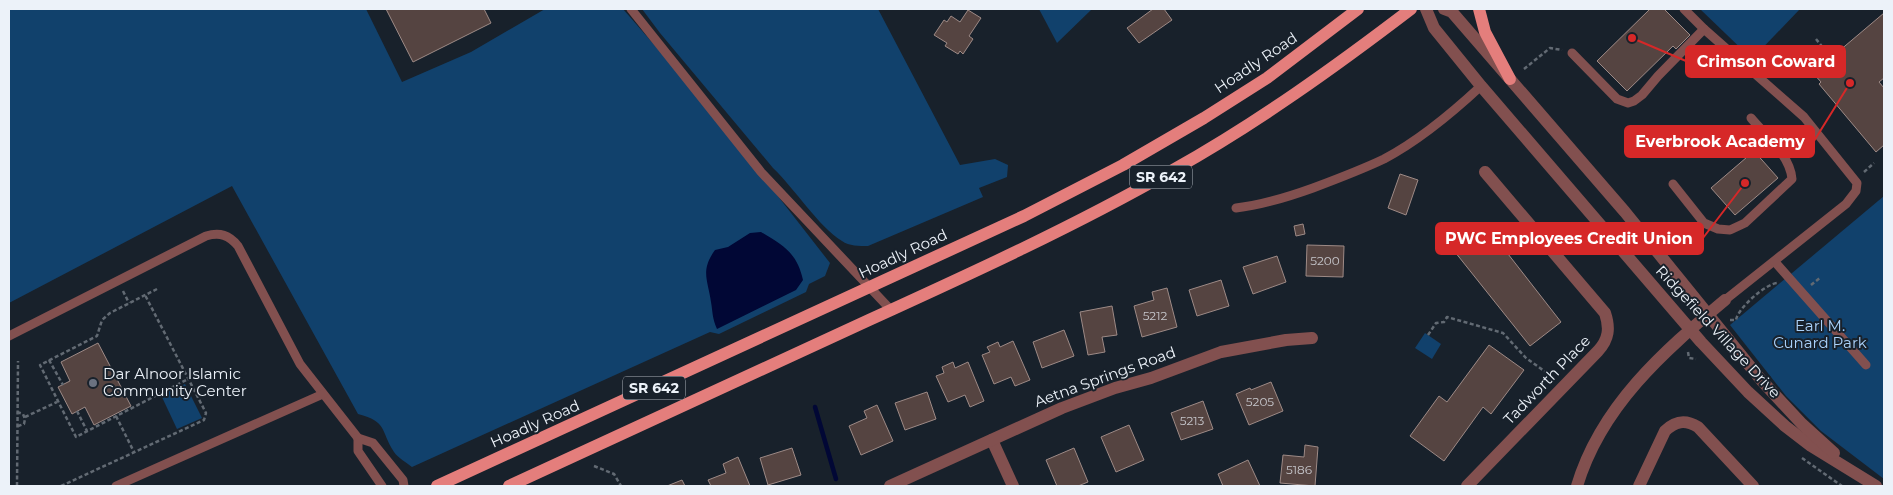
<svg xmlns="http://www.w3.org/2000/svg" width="1893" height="495" font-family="Montserrat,sans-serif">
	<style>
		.green { fill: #11416c }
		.water { fill: #010735 }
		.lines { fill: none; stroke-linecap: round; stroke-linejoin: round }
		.stream { stroke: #010735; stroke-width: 4.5 }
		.building { fill: #554441; stroke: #9d8a86 }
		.path { stroke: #626a73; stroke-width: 2.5; stroke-dasharray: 4 2.5; stroke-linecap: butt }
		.lane { stroke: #82504f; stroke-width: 9 }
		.street { stroke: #82504f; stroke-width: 12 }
		.primary { stroke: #e47e7c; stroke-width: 12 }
		.worship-dot { fill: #6b7280; stroke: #18212b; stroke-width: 2 }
		.labels { text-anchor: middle; stroke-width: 4; stroke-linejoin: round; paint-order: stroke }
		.number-label { font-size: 12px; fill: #c6c6cb }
		.shield { fill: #18212b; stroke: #acb3bb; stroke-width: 1 }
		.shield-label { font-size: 14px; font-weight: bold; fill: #ecf2f9 }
		.street-label { font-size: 15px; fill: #ecf2f9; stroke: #18212b }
		.park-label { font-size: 15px; fill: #aad2fb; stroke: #18212b }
		.poi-label { font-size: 15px; fill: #ecf2f9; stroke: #18212b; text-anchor: start }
		.leader { fill: none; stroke: #d62828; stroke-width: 2 }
		.callout-dot { fill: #d62828; stroke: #18212b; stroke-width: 2 }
		.callout { fill: #d62828; stroke: #d62828; stroke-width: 2 }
		.callout-label { font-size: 16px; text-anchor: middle; font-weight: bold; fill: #fff }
	</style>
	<rect width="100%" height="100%" fill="#18212b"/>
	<g class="green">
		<path d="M9,9H366L402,82L471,52L545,9H623L710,109L830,263L825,276L809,284L806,292L719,334L710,332L412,467C407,463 398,458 394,452C380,430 388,422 358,414L232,186L9,303Z"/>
		<path d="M642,9H878L960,165L995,159L1008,165L1007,177L979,188L983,197L868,246C859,246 849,246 842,241C818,226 795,189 773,168L660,33Z"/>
		<polygon points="1039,9 1092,9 1057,43"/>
		<polygon points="1700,9 1800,9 1752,59"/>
		<polygon points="1884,196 1884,479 1821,431 1786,396 1730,325"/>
		<polygon points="1425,333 1441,344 1432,359 1415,348"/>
		<polygon points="185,384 202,418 177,429 161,395"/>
	</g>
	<path class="water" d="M761,232C784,246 797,253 803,280L796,290L717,329C712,317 713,314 711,302C708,280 700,271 715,250L728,247L750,233Z"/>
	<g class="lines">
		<polyline class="stream" points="815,407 836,479"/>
	</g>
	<g class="building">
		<polygon points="386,9 484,9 491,23 413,62"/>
		<polygon points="1153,9 1164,9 1172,20 1139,43 1127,28"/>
		<polygon points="1650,9 1664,9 1690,35 1676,49 1673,46 1627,91 1597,61"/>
		<polygon points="968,10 981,18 969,36 973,39 963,54 960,51 958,54 945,46 947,43 934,35 944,20 947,22 951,16 960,22"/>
		<polygon points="1884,13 1884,78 1879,82 1884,88 1884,145 1876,152 1819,84 1821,82 1813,73"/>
		<polygon points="1754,151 1778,178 1735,215 1711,188"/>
		<polygon points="1400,174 1418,180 1406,215 1388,208"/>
		<polygon points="1303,224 1305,234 1296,236 1294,226"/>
		<polygon points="1487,227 1561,322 1530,346 1455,252"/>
		<polygon points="1307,245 1344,246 1343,277 1306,276"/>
		<polygon points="1277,256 1286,282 1253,294 1243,267"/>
		<polygon points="1221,280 1229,306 1197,316 1189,290"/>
		<polygon points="1167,288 1177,327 1142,337 1134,306 1154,300 1152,292"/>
		<polygon points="1112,306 1117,335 1102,337 1105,352 1088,355 1080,312"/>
		<polygon points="1064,330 1074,356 1042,368 1033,342"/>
		<polygon points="1013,341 1030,380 1015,386 1011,377 994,384 982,355 990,352 987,347 998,342 1000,347"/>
		<polygon points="98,343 131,406 94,425 85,407 72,414 58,387 70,381 61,362"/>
		<polygon points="1489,345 1524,370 1491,414 1483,407 1444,461 1410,436 1439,396 1447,402"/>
		<polygon points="953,362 955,368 968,362 984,401 970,407 965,395 948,402 936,376 944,373 942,367"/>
		<polygon points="1271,382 1283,411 1249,425 1236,394 1250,388 1251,390"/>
		<polygon points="927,392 936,419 905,430 895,403"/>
		<polygon points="1203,401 1213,429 1181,440 1171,413"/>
		<polygon points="877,405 893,441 861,455 849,426 867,418 864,411"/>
		<polygon points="1129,425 1144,460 1116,472 1101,437"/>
		<polygon points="1305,445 1318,447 1315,486 1280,483 1283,455 1304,457"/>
		<polygon points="792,448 801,475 768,485 760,458"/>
		<polygon points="1074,448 1088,482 1078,486 1057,486 1046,460"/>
		<polygon points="738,457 750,486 711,486 708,480 726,473 723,464"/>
		<polygon points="1248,460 1260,486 1223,486 1218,474"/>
		<polygon points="682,480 685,486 667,486"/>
	</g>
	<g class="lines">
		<g class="path">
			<polyline points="1816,39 1828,54"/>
			<polyline points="1524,69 1550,48 1562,50"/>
			<polyline points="1733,133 1746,149"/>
			<polyline points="1864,172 1874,163"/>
			<polyline points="1811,285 1821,277"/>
			<polyline points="157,289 110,313 102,320 97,336 40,365 76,437 188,379"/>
			<polyline points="123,291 129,303"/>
			<path d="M1730,320H1736C1738,308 1766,283 1778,283"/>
			<polyline points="1428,335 1436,323 1444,322 1447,317 1503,333 1526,358 1554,378"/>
			<polyline points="1688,352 1689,358 1696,359"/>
			<polyline points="49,360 63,385"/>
			<polyline points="77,411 87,431"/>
			<polyline points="17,412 23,414 25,419 24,424 18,426"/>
			<polyline points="116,416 134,452"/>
			<polyline points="25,417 57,402"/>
			<polyline points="1802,458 1842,486"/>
			<polyline points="594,466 614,474 621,486"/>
			<polyline points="17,486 18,361"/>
			<polyline points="61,486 204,420 206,413 145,295"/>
		</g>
		<g class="lane">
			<polyline points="631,9 761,172 891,310"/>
			<polyline points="1684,9 1704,29 1804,117 1857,183 1856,191 1846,204 1725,300"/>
			<polyline points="1572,53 1617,99 1628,103 1634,101 1642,95 1658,76 1704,29"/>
			<path d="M1673,184L1704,223L1718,229L1730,230L1745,223L1792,179C1790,155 1766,136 1751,118"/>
			<path d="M1236,208C1263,205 1288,197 1313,188C1337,179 1361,170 1384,159C1420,140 1452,113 1481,86"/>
			<polyline points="1775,262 1866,365"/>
			<path d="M9,336L206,236C220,232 229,235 238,246L300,364L358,438L373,443L403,480L404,486"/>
			<polyline points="358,438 358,451 382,486"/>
			<polyline points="116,486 323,394"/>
		</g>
		<g class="street">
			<polyline points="1426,9 1434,28 1481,86 1701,342 1748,392 1785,426 1811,446 1876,486"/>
			<polyline points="1444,9 1452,12 1625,212 1762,381 1802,424 1834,453"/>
			<polyline points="992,440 1013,486"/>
			<polyline points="890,486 1062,408 1115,388 1151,378 1221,352 1286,340 1312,338"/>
			<path d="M1467,486L1598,351C1609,339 1610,328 1605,313L1485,172"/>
			<path d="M1577,486C1601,406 1663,352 1725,300"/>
			<path d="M1639,486L1665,431C1675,421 1685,419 1698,427L1753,486"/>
		</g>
		<g class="primary">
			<polyline points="1479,9 1485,32 1510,79"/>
			<polyline points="437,486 1024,216 1123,165 1204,118 1267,78 1358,9"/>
			<path d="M509,486C629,431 749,376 869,320C972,273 1075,226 1173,170C1257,123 1335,67 1411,9"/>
		</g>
	</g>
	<circle class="worship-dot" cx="93" cy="383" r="5"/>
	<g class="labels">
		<g class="number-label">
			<text x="1325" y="265">5200</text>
			<text x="1155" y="320">5212</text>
			<text x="1260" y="406">5205</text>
			<text x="1192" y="425">5213</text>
			<text x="1299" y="474">5186</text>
		</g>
		<g class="shield">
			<rect x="1130" y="165.5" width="62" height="23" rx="4"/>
			<rect x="623" y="376.5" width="62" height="23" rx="4"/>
		</g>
		<g class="shield-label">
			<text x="1161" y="182">SR 642</text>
			<text x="654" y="393">SR 642</text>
		</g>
		<g class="street-label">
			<text transform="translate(1256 63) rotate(-34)" y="5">Hoadly Road</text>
			<text transform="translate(903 254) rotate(-25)" y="5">Hoadly Road</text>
			<text transform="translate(1718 332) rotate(47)" y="5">Ridgefield Village Drive</text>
			<text transform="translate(1105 377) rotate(-20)" y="5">Aetna Springs Road</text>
			<text transform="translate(1547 380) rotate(-46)" y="5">Tadworth Place</text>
			<text transform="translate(535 424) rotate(-24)" y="5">Hoadly Road</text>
		</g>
		<g class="park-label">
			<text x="1820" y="331">Earl M.<tspan x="1820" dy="17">Cunard Park</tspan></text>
		</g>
		<g class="poi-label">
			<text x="103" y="379">Dar Alnoor Islamic<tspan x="103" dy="17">Community Center</tspan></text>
		</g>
	</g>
	<path class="leader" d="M1632 38L1686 61M1850 83L1814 141M1745 183L1703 238"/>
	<g class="callout-dot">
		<circle cx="1632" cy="38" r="5"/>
		<circle cx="1850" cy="83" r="5"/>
		<circle cx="1745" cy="183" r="5"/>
	</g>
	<g class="callout">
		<rect x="1686" y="46" width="159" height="31" rx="5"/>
		<rect x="1625" y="126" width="189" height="31" rx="5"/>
		<rect x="1436" y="223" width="267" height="31" rx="5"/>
	</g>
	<g class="callout-label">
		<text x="1766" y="67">Crimson Coward</text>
		<text x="1720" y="147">Everbrook Academy</text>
		<text x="1569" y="244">PWC Employees Credit Union</text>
	</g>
	<rect width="1893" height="495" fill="none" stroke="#ecf2f9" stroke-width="20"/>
</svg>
